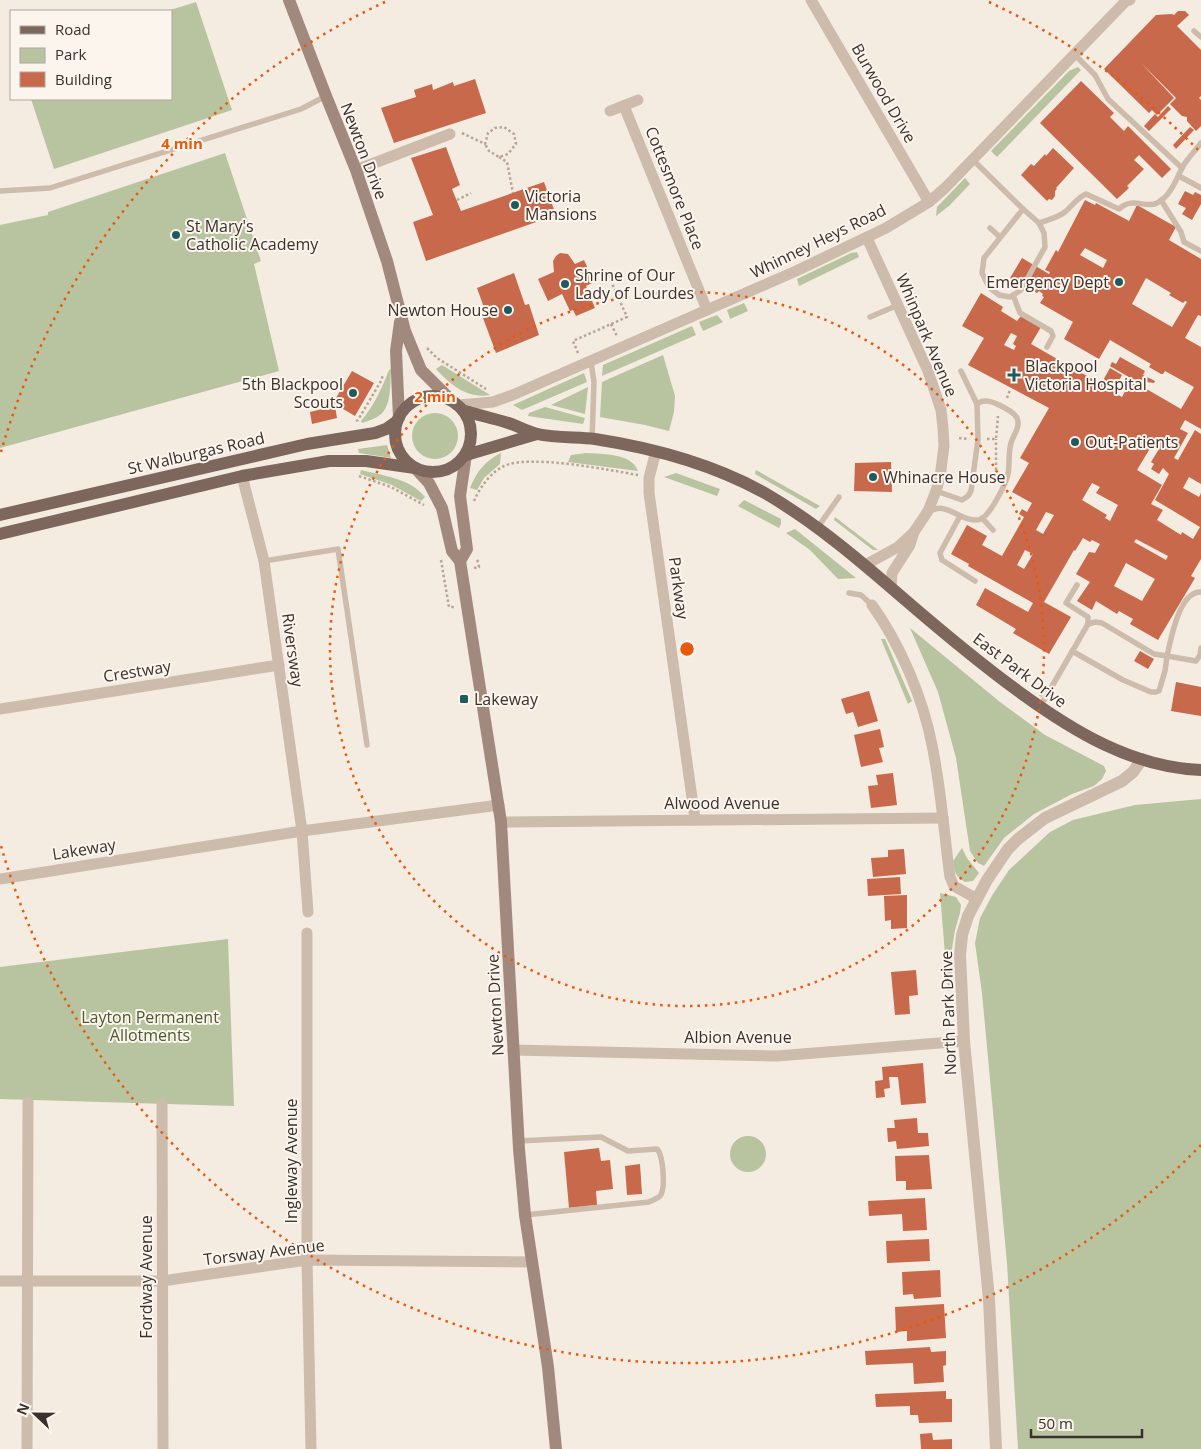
<svg xmlns="http://www.w3.org/2000/svg" width="1201" height="1449" font-family="'Open Sans',sans-serif">
	<style>
		.green { fill: #b8c4a0 }
		.building { fill: #c8694b; fill-rule: evenodd }
		.lines { fill: none; stroke-linecap: round; stroke-linejoin: round }
		.path { stroke: #b9a596; stroke-width: 2.5; stroke-dasharray: 2.5 2.5; stroke-linecap: butt }
		.service { stroke: #cdbbac; stroke-width: 5.5 }
		.minor { stroke: #cdbbac; stroke-width: 11 }
		.tertiary { stroke: #cdbbac; stroke-width: 12 }
		.secondary { stroke: #a18a7d; stroke-width: 12 }
		.primary { stroke: #7d675c; stroke-width: 12 }
		.ring { fill: none; stroke: #e8590c; stroke-width: 2.5; stroke-dasharray: 2.5 5 }
		.poi-dot { fill: #1f5a5e; stroke: #fbf5ee; stroke-width: 2 }
		.labels { text-anchor: middle; stroke-width: 4; stroke-linejoin: round; paint-order: stroke }
		.street-label { font-size: 16px; fill: #3b302b; stroke: #fbf5ee }
		.poi-label { font-size: 16px; fill: #3b302b; stroke: #fbf5ee; text-anchor: start }
		.park-label { font-size: 16px; fill: #4a5a2e; stroke: #fbf5ee }
		.centre { fill: #e8590c; stroke: #fbf5ee; stroke-width: 2.5 }
		.ring-label { font-size: 15px; text-anchor: middle; font-weight: bold; fill: #e8590c; stroke: #fbf5ee; stroke-width: 4; stroke-linejoin: round; paint-order: stroke }
	</style>
	<rect width="100%" height="100%" fill="#f4ebe1"/>
	<g class="green">
		<polygon points="196,2 232,110 54,169 31,99 171,99 171,11 167,11"/>
		<polygon points="1078,67 1081,70 997,157 991,151 1069,71"/>
		<polygon points="225,153 261,261 254,264 279,371 0,448 0,225 48,215 48,212"/>
		<polygon points="965,178 970,184 949,206 936,216 937,207"/>
		<polygon points="857,252 859,257 799,286 797,279 851,253"/>
		<polygon points="744,303 748,311 730,319 727,310"/>
		<polygon points="717,315 723,322 703,331 699,322"/>
		<polygon points="692,326 696,335 602,376 603,365"/>
		<polygon points="663,355 675,396 674,412 669,431 645,425 600,417 602,382"/>
		<path d="M442,365L490,395C467,399 451,385 436,369Z"/>
		<path d="M391,369C390,383 392,406 380,415C375,419 368,421 362,423L361,421C374,406 382,388 389,370Z"/>
		<polygon points="584,373 587,382 522,410 513,405"/>
		<polygon points="588,387 585,414 551,405"/>
		<polygon points="545,407 585,418 583,424 528,416 529,413"/>
		<circle cx="435" cy="436" r="23"/>
		<polygon points="387,445 391,458 359,453 358,449"/>
		<path d="M501,453L500,464L484,478L477,490L470,488C477,471 485,461 501,453Z"/>
		<path d="M586,453C602,454 632,453 638,471L568,462L571,455Z"/>
		<path d="M361,470C383,476 410,478 425,497L421,501L392,485L360,474Z"/>
		<polygon points="756,470 820,506 816,509 755,474"/>
		<polygon points="676,473 720,489 717,496 664,477"/>
		<polygon points="744,500 781,519 781,524 779,528 738,506"/>
		<polygon points="835,517 878,550 873,550 834,520"/>
		<polygon points="795,529 856,578 838,579 810,550 786,533"/>
		<polygon points="910,628 1000,702 1045,735 1104,766 1106,771 1102,779 1094,786 1072,794 1034,814 1004,838 984,866 978,863 970,851 956,758 938,692"/>
		<polygon points="881,639 885,639 912,701 908,704"/>
		<polygon points="1201,799 1201,1449 1018,1449 1007,1263 982,993 975,943 980,918 993,894 1009,870 1050,832 1073,820 1135,805"/>
		<path d="M962,848L967,858L979,873L973,881L965,882C956,877 954,872 953,861Z"/>
		<polygon points="940,893 956,897 961,905 960,913 955,930 952,949 952,990 948,991"/>
		<polygon points="228,939 234,1106 0,1099 0,967"/>
		<circle cx="748" cy="1154" r="18"/>
	</g>
	<g class="building">
		<polygon points="1178,11 1185,11 1189,15 1177,26 1201,50 1201,96 1199,98 1201,100 1201,126 1196,131 1187,121 1187,117 1182,116 1170,104 1176,98 1141,63 1174,98 1157,115 1152,110 1149,113 1104,69 1156,15 1172,14 1174,15"/>
		<polygon points="475,79 486,113 394,143 381,108 416,97 414,90 432,84 433,90 453,82 454,86"/>
		<polygon points="1081,81 1114,113 1110,117 1124,131 1128,126 1171,169 1162,178 1139,155 1134,160 1144,169 1127,186 1129,188 1117,199 1040,123"/>
		<polygon points="1168,106 1171,109 1149,131 1144,126 1155,114 1158,117"/>
		<polygon points="1190,127 1194,130 1176,149 1173,145"/>
		<polygon points="446,147 460,185 452,189 461,211 544,182 556,215 426,261 413,222 433,215 411,158"/>
		<polygon points="1053,148 1074,168 1056,188 1057,189 1055,191 1055,196 1052,200 1049,199 1047,201 1021,175 1031,164 1034,166 1045,154 1046,156"/>
		<polygon points="1185,191 1193,195 1195,192 1201,195 1201,204 1192,220 1182,214 1186,208 1178,204"/>
		<path d="M1085,200L1095,205L1096,203L1129,221L1137,205L1176,227L1169,240L1201,259V316L1198,315L1185,338L1201,347V429L1185,420L1180,429L1188,433L1174,458L1178,460L1195,430L1201,434V484L1189,477L1183,488L1199,497L1201,493V559L1191,576L1195,578L1158,640L1130,624L1133,619L1119,611L1117,614L1096,601L1092,610L1077,601L1090,582L1076,574L1089,552L1095,553L1100,544L1092,540L1090,542L1083,538L1075,551L1074,550L1044,602L1071,617L1049,654L1013,633L1016,629L976,605L985,588L1028,612L1033,603L968,566L969,564L951,554L967,525L987,536L982,545L1002,556L1024,517L1019,514L1022,509L1027,512L1032,503L1012,492L1029,463L1020,458L1049,408L968,365L984,338L962,326L981,293L1003,307L1001,311L1017,321L1021,316L1041,327L1031,344L1101,384L1110,368L1122,375L1113,392L1122,397L1131,380L1181,409L1194,387L1165,371L1163,374H1161L1149,367L1151,364L1110,340L1099,359L1064,339L1073,322L1040,303L1044,297L1042,296L1043,294L1039,291L1037,293L1010,278L1022,258L1049,274L1050,272L1045,270L1056,250L1058,252ZM1085,248L1107,260L1103,268L1080,255ZM1146,278L1171,293L1169,295L1183,303L1185,301L1187,302L1172,327L1132,304ZM1011,333L1017,336L1013,344L1016,346L1014,350L1004,345ZM1152,445L1159,449L1151,462L1154,464L1151,469L1159,474L1163,468L1169,474L1155,500L1200,527L1193,539L1182,532L1181,535L1157,520L1163,510L1151,504L1162,485L1137,470ZM1092,483L1100,487L1096,493L1118,505L1110,521L1105,518L1107,515L1082,500ZM1046,512L1054,515L1043,534L1036,530ZM1136,539L1168,556L1166,560L1134,542ZM1025,550L1033,554L1024,569L1017,565ZM1126,563L1155,579L1142,601L1114,586Z"/>
		<polygon points="560,253 568,254 575,264 584,260 594,282 586,286 595,308 576,316 573,310 570,311 562,294 548,301 538,279 554,272 553,261 556,256"/>
		<polygon points="514,273 525,305 529,304 539,335 496,353 483,318 487,316 477,288"/>
		<polygon points="1120,357 1145,371 1143,375 1155,381 1154,383 1140,381 1139,383 1110,366 1112,362 1116,364"/>
		<polygon points="352,371 374,383 355,416 333,403"/>
		<polygon points="335,406 337,418 312,424 310,412"/>
		<polygon points="891,462 892,492 854,491 855,463"/>
		<polygon points="1140,651 1154,659 1148,669 1134,661"/>
		<polygon points="1176,682 1201,687 1201,716 1171,711"/>
		<polygon points="869,691 878,721 858,727 853,712 846,714 841,699"/>
		<polygon points="880,729 884,747 879,748 883,762 861,767 854,735"/>
		<polygon points="893,773 897,805 871,808 868,786 878,785 876,775"/>
		<polygon points="904,849 906,874 873,877 871,858 888,857 888,850"/>
		<polygon points="900,877 901,894 868,896 867,879"/>
		<polygon points="907,895 907,928 891,929 891,920 885,921 884,896"/>
		<polygon points="916,970 918,995 909,996 910,1014 895,1015 891,972"/>
		<polygon points="923,1063 926,1103 901,1105 898,1077 889,1077 890,1088 884,1089 885,1097 876,1098 875,1081 883,1080 882,1067"/>
		<polygon points="917,1118 918,1133 928,1133 929,1146 897,1149 896,1141 888,1142 887,1128 895,1128 894,1120"/>
		<polygon points="599,1148 601,1161 610,1160 613,1189 596,1191 597,1205 569,1208 564,1152"/>
		<polygon points="929,1155 932,1189 906,1190 906,1181 896,1181 895,1156"/>
		<polygon points="640,1164 642,1194 627,1195 625,1166"/>
		<polygon points="925,1198 927,1230 903,1231 902,1214 869,1216 868,1201"/>
		<polygon points="929,1239 930,1261 887,1263 886,1241"/>
		<polygon points="940,1270 941,1297 914,1299 913,1294 903,1295 902,1272"/>
		<polygon points="944,1304 946,1338 907,1341 907,1331 896,1332 895,1307"/>
		<polygon points="930,1347 931,1352 946,1351 946,1365 943,1366 944,1382 914,1384 913,1363 866,1365 865,1351"/>
		<polygon points="946,1391 946,1399 952,1399 952,1422 919,1423 918,1415 910,1415 910,1406 876,1407 875,1394"/>
		<polygon points="932,1433 933,1440 952,1439 952,1449 921,1449 920,1434"/>
	</g>
	<g class="lines">
		<g class="path">
			<polyline points="462,133 485,144 488,133 495,128 504,127 514,134 516,144 508,154 499,157 489,151 485,144"/>
			<polyline points="499,157 507,162 513,193"/>
			<polyline points="457,200 471,193"/>
			<polyline points="611,324 617,336"/>
			<polyline points="427,348 437,358 486,389"/>
			<polyline points="578,353 573,341 627,317 606,270 591,275"/>
			<polyline points="1007,398 1010,390"/>
			<polyline points="356,421 358,420 381,381 383,375"/>
			<polyline points="959,438 969,439"/>
			<polyline points="987,439 996,439 998,416"/>
			<polyline points="996,470 996,439"/>
			<polyline points="359,476 391,487 424,505"/>
			<path d="M474,501C480,487 491,472 504,466C530,454 609,470 638,475"/>
			<polyline points="441,560 449,607 454,607"/>
			<polyline points="474,568 479,567 477,558"/>
		</g>
		<g class="service">
			<polyline points="1194,31 1201,37"/>
			<polyline points="1075,55 1095,75 1108,99 1182,168"/>
			<polyline points="972,159 1023,209"/>
			<polyline points="1179,176 1201,188"/>
			<polyline points="0,191 50,188 301,109 326,96"/>
			<polyline points="1161,200 1181,232 1184,242 1201,251"/>
			<polygon points="1023,209 1039,223 1044,233 1045,247 1021,290 1010,297 999,295 989,287 982,273 984,258"/>
			<path d="M1039,223C1047,220 1057,218 1065,212C1072,206 1077,198 1086,194L1119,209C1133,196 1146,209 1157,203C1170,197 1176,180 1182,168C1186,160 1195,151 1201,143"/>
			<polyline points="990,228 1000,237"/>
			<polyline points="1013,295 1020,313 1051,331 1053,336 1047,347"/>
			<polyline points="870,317 898,305"/>
			<polyline points="591,362 594,382 592,439"/>
			<polyline points="961,371 977,404"/>
			<path d="M930,511C935,509 939,507 944,509C955,511 969,524 981,519C990,515 1006,484 1008,474C1010,464 1008,454 1011,443C1013,435 1021,427 1017,418C1014,412 1005,408 999,405C991,401 984,399 977,404L978,439L971,491L968,496L962,500L936,491"/>
			<polyline points="960,516 940,553 942,560 975,581"/>
			<polyline points="982,518 993,530"/>
			<polyline points="818,527 839,497"/>
			<polyline points="264,561 338,549 367,745"/>
			<path d="M1201,592C1179,591 1171,639 1167,656L1196,661L1200,655L1201,648"/>
			<polyline points="849,593 861,595 872,605"/>
			<polyline points="1072,651 1123,680 1151,692 1156,692 1159,691 1165,671 1167,656 1154,654 1102,623 1095,622 1088,624"/>
			<polyline points="1040,707 1088,624 1088,617 1066,603 1077,585"/>
			<path d="M518,1141L601,1137L628,1151L657,1149C663,1155 666,1189 660,1196C657,1199 652,1200 649,1202L525,1215"/>
		</g>
		<g class="minor">
			<polyline points="811,0 929,202"/>
			<polyline points="624,106 707,310"/>
			<polyline points="610,111 638,100"/>
			<polyline points="356,170 450,134"/>
			<polyline points="867,238 928,371 941,410 943,428 944,446 940,477 936,491 928,511 914,532 910,545 892,573 891,587"/>
			<polyline points="458,405 493,402 515,394 796,271 886,228 929,202 945,188 1126,1 1130,0"/>
			<polyline points="656,451 649,478 649,493 695,819"/>
			<polyline points="242,476 264,561 302,831 308,912"/>
			<polyline points="865,565 898,547 914,532"/>
			<path d="M872,605C900,644 923,698 932,745C941,788 944,833 950,877L954,886L977,899"/>
			<polyline points="0,709 279,665"/>
			<polyline points="501,822 943,818"/>
			<polyline points="0,879 302,831 499,805"/>
			<polyline points="307,933 307,1260 311,1449"/>
			<polyline points="513,1050 777,1056 964,1041"/>
			<polyline points="162,1104 163,1449"/>
			<polyline points="0,1281 162,1281 307,1260 531,1262"/>
			<polyline points="27,1449 28,1102"/>
		</g>
		<polyline class="tertiary" points="996,1449 989,1299 964,1041 960,955 962,935 968,916 987,880 1008,849 1018,839 1045,818 1122,781 1133,772 1142,759"/>
		<g class="secondary">
			<polyline points="289,0 326,96 356,170 387,261 405,331 421,370 451,400"/>
			<polyline points="399,418 396,351 400,322"/>
			<polyline points="415,468 429,483 442,508 452,551 460,561 501,822 519,1149 525,1215 548,1367 556,1449"/>
			<polyline points="460,561 467,549 460,496 466,455"/>
		</g>
		<g class="primary">
			<circle cx="433" cy="434" r="38"/>
			<path d="M465,411C478,415 492,418 505,422C516,425 526,431 537,434C555,438 576,437 595,439C653,448 712,464 763,492C817,523 864,564 910,604C945,634 981,664 1018,691C1073,731 1131,767 1201,770"/>
			<polyline points="466,455 537,434"/>
			<polyline points="0,515 307,444 375,433 386,429 397,421"/>
			<polyline points="0,534 242,476 329,461 366,461 415,468"/>
		</g>
	</g>
	<g class="ring">
		<circle cx="687" cy="649" r="357"/>
		<path d="M1201 1145A714 714 0 0 1 1 846M1 452A714 714 0 0 1 385 2M989 2A714 714 0 0 1 1201 153"/>
	</g>
	<g class="poi-dot">
		<circle cx="515" cy="205" r="5"/>
		<circle cx="176" cy="235" r="5"/>
		<circle cx="1119" cy="282" r="5"/>
		<circle cx="565" cy="284" r="5"/>
		<circle cx="508" cy="310" r="5"/>
		<path d="M1011.5 367.5h5v5h5v5h-5v5h-5v-5h-5v-5h5z"/>
		<circle cx="353" cy="393" r="5"/>
		<circle cx="1075" cy="442" r="5"/>
		<circle cx="873" cy="477" r="5"/>
		<rect x="459" y="694" width="10" height="10" rx="2.5"/>
	</g>
	<g class="labels">
		<g class="street-label">
			<text transform="translate(884 93) rotate(60)" y="6">Burwood Drive</text>
			<text transform="translate(364 151) rotate(69)" y="6">Newton Drive</text>
			<text transform="translate(675 188) rotate(68)" y="6">Cottesmore Place</text>
			<text transform="translate(818 241) rotate(-26)" y="6">Whinney Heys Road</text>
			<text transform="translate(927 335) rotate(67)" y="6">Whinpark Avenue</text>
			<text transform="translate(196 453) rotate(-13)" y="6">St Walburgas Road</text>
			<text transform="translate(679 588) rotate(82)" y="6">Parkway</text>
			<text transform="translate(293 650) rotate(82)" y="6">Riversway</text>
			<text transform="translate(1020 670) rotate(37)" y="6">East Park Drive</text>
			<text transform="translate(137 671) rotate(-9)" y="6">Crestway</text>
			<text x="722" y="809">Alwood Avenue</text>
			<text transform="translate(84 849) rotate(-9)" y="6">Lakeway</text>
			<text transform="translate(495 1005) rotate(-93)" y="6">Newton Drive</text>
			<text transform="translate(948 1013) rotate(-92)" y="6">North Park Drive</text>
			<text x="738" y="1043">Albion Avenue</text>
			<text transform="translate(291 1161) rotate(-90)" y="6">Ingleway Avenue</text>
			<text transform="translate(264 1252) rotate(-7)" y="6">Torsway Avenue</text>
			<text transform="translate(146 1277) rotate(-90)" y="6">Fordway Avenue</text>
		</g>
		<g class="poi-label">
			<text x="525" y="202">Victoria<tspan x="525" dy="18">Mansions</tspan></text>
			<text x="186" y="232">St Mary's<tspan x="186" dy="18">Catholic Academy</tspan></text>
			<text x="575" y="281">Shrine of Our<tspan x="575" dy="18">Lady of Lourdes</tspan></text>
			<text x="1109" y="288" text-anchor="end">Emergency Dept</text>
			<text x="498" y="316" text-anchor="end">Newton House</text>
			<text x="1025" y="372">Blackpool<tspan x="1025" dy="18">Victoria Hospital</tspan></text>
			<text x="343" y="390" text-anchor="end">5th Blackpool<tspan x="343" dy="18">Scouts</tspan></text>
			<text x="1085" y="448">Out-Patients</text>
			<text x="883" y="483">Whinacre House</text>
			<text x="474" y="705">Lakeway</text>
		</g>
		<g class="park-label">
			<text x="150" y="1023">Layton Permanent<tspan x="150" dy="18">Allotments</tspan></text>
		</g>
	</g>
	<circle cx="687" cy="649" r="8" class="centre"/>
	<g class="ring-label">
		<text x="182" y="149">4 min</text>
		<text x="435" y="402">2 min</text>
	</g>
	<rect x="10" y="10" width="162" height="90" fill="#fbf5ee" stroke="#aea6a0"/>
	<rect x="20" y="26" width="25" height="8" fill="#7d675c" stroke="#aea6a0"/>
	<text x="55" y="35" font-size="15" fill="#3b302b">Road</text>
	<rect x="20" y="48" width="25" height="15" fill="#b8c4a0" stroke="#aea6a0"/>
	<text x="55" y="60" font-size="15" fill="#3b302b">Park</text>
	<rect x="20" y="72" width="25" height="15" fill="#c8694b" stroke="#aea6a0"/>
	<text x="55" y="85" font-size="15" fill="#3b302b">Building</text>
	<g transform="translate(35 1414) rotate(292)" stroke="#fbf5ee" stroke-width="4" paint-order="stroke">
	<path d="M0-4L9 19L0 12L-9 19Z" fill="#3b302b"/>
	<text y="-8" font-size="14" font-weight="bold" text-anchor="middle" fill="#3b302b">N</text>
	</g>
	<path d="M1031 1429v8h111v-8" fill="none" stroke="#3b302b" stroke-width="2.5"/>
	<text x="1038" y="1429" font-size="15" fill="#3b302b" stroke="#fbf5ee" stroke-width="4" paint-order="stroke">50 m</text>
</svg>
